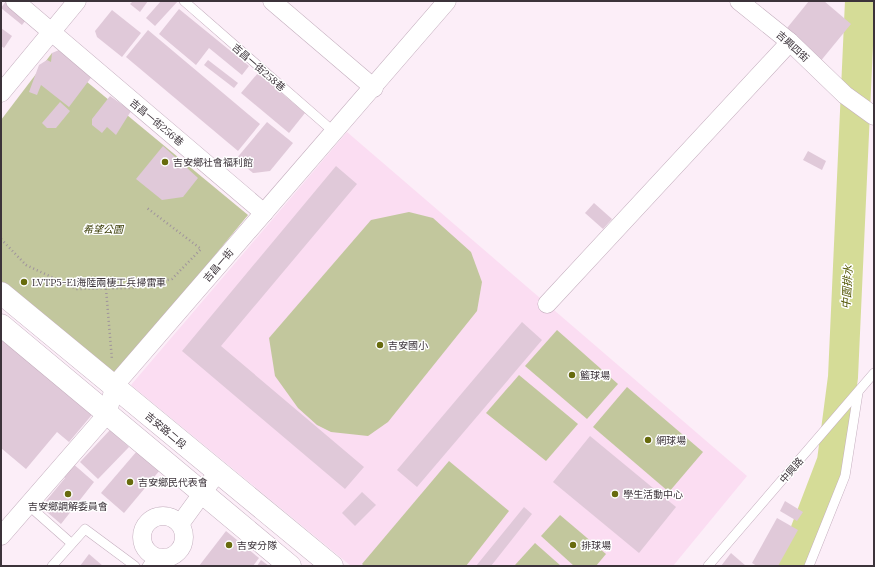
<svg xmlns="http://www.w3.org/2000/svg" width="875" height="567" font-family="Lora,'Noto Sans TC',serif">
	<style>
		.built { fill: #fbddf2 }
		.green { fill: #c2c79d }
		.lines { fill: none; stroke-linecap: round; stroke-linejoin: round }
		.river { stroke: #d5dc97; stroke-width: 30 }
		.building { fill: #e0c9d9 }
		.lane-casing { stroke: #c4aebe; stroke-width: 10 }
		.street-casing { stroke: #c4aebe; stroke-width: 19 }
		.primary-casing { stroke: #c4aebe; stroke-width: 23 }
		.path { stroke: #9f939c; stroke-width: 2.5; stroke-dasharray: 1 3; stroke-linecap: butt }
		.lane { stroke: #fff; stroke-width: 9 }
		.street { stroke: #fff; stroke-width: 18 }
		.primary { stroke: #fff; stroke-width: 22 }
		.poi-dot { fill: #676b0d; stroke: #fff; stroke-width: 1.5 }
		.labels { text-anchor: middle; stroke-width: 3; stroke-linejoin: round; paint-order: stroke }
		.street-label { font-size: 10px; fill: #3c333a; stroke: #fff }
		.poi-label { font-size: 10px; fill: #3c333a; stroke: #fff; text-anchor: start }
		.park-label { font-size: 10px; font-style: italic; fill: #363801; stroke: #fff }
		.water-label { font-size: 11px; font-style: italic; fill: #525602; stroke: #fff }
	</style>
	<rect width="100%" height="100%" fill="#fceef8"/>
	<polygon class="built" points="347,132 747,476 673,566 351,566 131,385"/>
	<g class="green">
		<polygon points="52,53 248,215 113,379 1,286 1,120"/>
		<polygon points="409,212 433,218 471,252 482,282 477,311 388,422 368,436 331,432 317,425 298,408 275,376 269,338 371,220"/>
		<polygon points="557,330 618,384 587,419 525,366"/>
		<polygon points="519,375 578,424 546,461 486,413"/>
		<polygon points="627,387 703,452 669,492 593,427"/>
		<polygon points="449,461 509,511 466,566 364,566 362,564"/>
		<polygon points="560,515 606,554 596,566 574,566 541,536"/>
		<polygon points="535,543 561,566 516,566 515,565"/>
	</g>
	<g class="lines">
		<polyline class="river" points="792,566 832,461 843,377 860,1"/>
	</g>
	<g class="building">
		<polygon points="6,1 10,1 29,16 22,25 1,8"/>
		<polygon points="133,1 148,1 140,12 130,4"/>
		<polygon points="161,1 178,1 155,26 146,18"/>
		<polygon points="809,1 824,1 851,24 819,63 783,33"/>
		<polygon points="179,9 249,66 242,75 209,48 196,65 159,34"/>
		<polygon points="112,10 141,33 122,57 97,37 95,31"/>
		<polygon points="1,28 12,36 4,48 1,46"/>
		<polygon points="148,30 260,124 238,151 126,57"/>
		<polygon points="59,50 93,75 69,107 41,85 37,95 29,92 39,65 47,60 51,62 52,53"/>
		<polygon points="208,60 238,83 234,88 204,65"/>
		<polygon points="258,73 305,113 289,133 241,93"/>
		<polygon points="110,96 131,111 116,135 107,127 102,133 92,125 92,119"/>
		<polygon points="60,102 70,111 56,128 47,128 42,123"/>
		<polygon points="267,122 293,143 270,171 253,173 236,159"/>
		<polygon points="163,146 198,178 183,197 162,200 136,179"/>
		<polygon points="808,151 826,161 822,170 803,160"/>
		<polygon points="336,166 357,184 221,346 364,467 345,489 182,351"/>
		<polygon points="594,203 612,219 603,229 585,213"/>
		<polygon points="522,322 542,340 417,487 397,470"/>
		<polygon points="7,333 96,410 69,442 57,432 26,469 1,448 1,340"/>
		<polygon points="110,430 129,447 98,479 80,462"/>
		<polygon points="590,436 676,507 639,553 553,482"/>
		<polygon points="137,451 160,470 124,513 101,493"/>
		<polygon points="71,462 94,482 61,524 41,507 65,478 62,474"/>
		<polygon points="362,492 376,505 355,526 342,513"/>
		<polygon points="785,501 803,512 797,521 780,511"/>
		<polygon points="524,507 532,514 491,566 476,566"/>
		<polygon points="777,518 798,530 778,566 757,566 752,563"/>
		<polygon points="226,531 259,558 253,566 199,566"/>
		<polygon points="731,553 746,566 721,566"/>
		<polygon points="89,554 103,566 80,566"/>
		<polygon points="261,560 269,566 257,566"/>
	</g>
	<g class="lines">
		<g class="lane-casing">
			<g id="lane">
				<polyline points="184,1 334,132"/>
				<polyline points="28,505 71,543"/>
				<polyline points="52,566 85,529 135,566"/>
				<polyline points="147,566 154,556"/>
				<polyline points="708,566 874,373"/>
				<polyline points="809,566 845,476 858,393"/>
			</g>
		</g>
		<g class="street-casing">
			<g id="street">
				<polyline points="15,1 264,213"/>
				<polyline points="272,1 374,88"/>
				<polyline points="739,1 790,42 845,95 874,116"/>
				<polyline points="1,93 77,1"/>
				<polyline points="547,304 790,42"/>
				<circle cx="163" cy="537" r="21"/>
				<polyline points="180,524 217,473"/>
				<polyline points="1,536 108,413 114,386 447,1"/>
			</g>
		</g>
		<g class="primary-casing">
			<g id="primary">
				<polyline points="1,293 332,566"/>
				<polyline points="1,325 290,566"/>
			</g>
		</g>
		<g class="path">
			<polyline points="1,239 26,265 77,289 131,288 172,279 201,249 147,208"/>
			<polyline points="106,289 112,360"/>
		</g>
		<use href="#lane" class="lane"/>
		<use href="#street" class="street"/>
		<use href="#primary" class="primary"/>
	</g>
	<g class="poi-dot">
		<circle cx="165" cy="162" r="4"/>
		<circle cx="24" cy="282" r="4"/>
		<circle cx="380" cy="345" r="4"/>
		<circle cx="572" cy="375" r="4"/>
		<circle cx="648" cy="440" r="4"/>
		<circle cx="130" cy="482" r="4"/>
		<circle cx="68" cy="494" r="4"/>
		<circle cx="615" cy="494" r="4"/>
		<circle cx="229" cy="545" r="4"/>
		<circle cx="573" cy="545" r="4"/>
	</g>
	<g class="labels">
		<g class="street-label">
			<text transform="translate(793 46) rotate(42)" y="4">吉興四街</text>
			<text transform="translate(259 67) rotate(41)" y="4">吉昌一街258巷</text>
			<text transform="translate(157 122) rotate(40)" y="4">吉昌一街256巷</text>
			<text transform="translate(218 265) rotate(-49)" y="4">吉昌一街</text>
			<text transform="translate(166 430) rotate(40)" y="4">吉安路二段</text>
			<text transform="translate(791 470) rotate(-49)" y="4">中興路</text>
		</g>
		<g class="poi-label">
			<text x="173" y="166">吉安鄉社會福利館</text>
			<text x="32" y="286">LVTP5-E1海陸兩棲工兵掃雷車</text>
			<text x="388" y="349">吉安國小</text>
			<text x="580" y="379">籃球場</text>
			<text x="656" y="444">網球場</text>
			<text x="138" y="486">吉安鄉民代表會</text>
			<text x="623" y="498">學生活動中心</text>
			<text x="68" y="510" text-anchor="middle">吉安鄉調解委員會</text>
			<text x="237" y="549">吉安分隊</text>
			<text x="581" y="549">排球場</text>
		</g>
		<g class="park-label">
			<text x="103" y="233">希望公園</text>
		</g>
		<g class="water-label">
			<text transform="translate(847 287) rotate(-87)" y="4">中園排水</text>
		</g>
	</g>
	<rect width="875" height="567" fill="none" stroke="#3c333a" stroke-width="4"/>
</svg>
